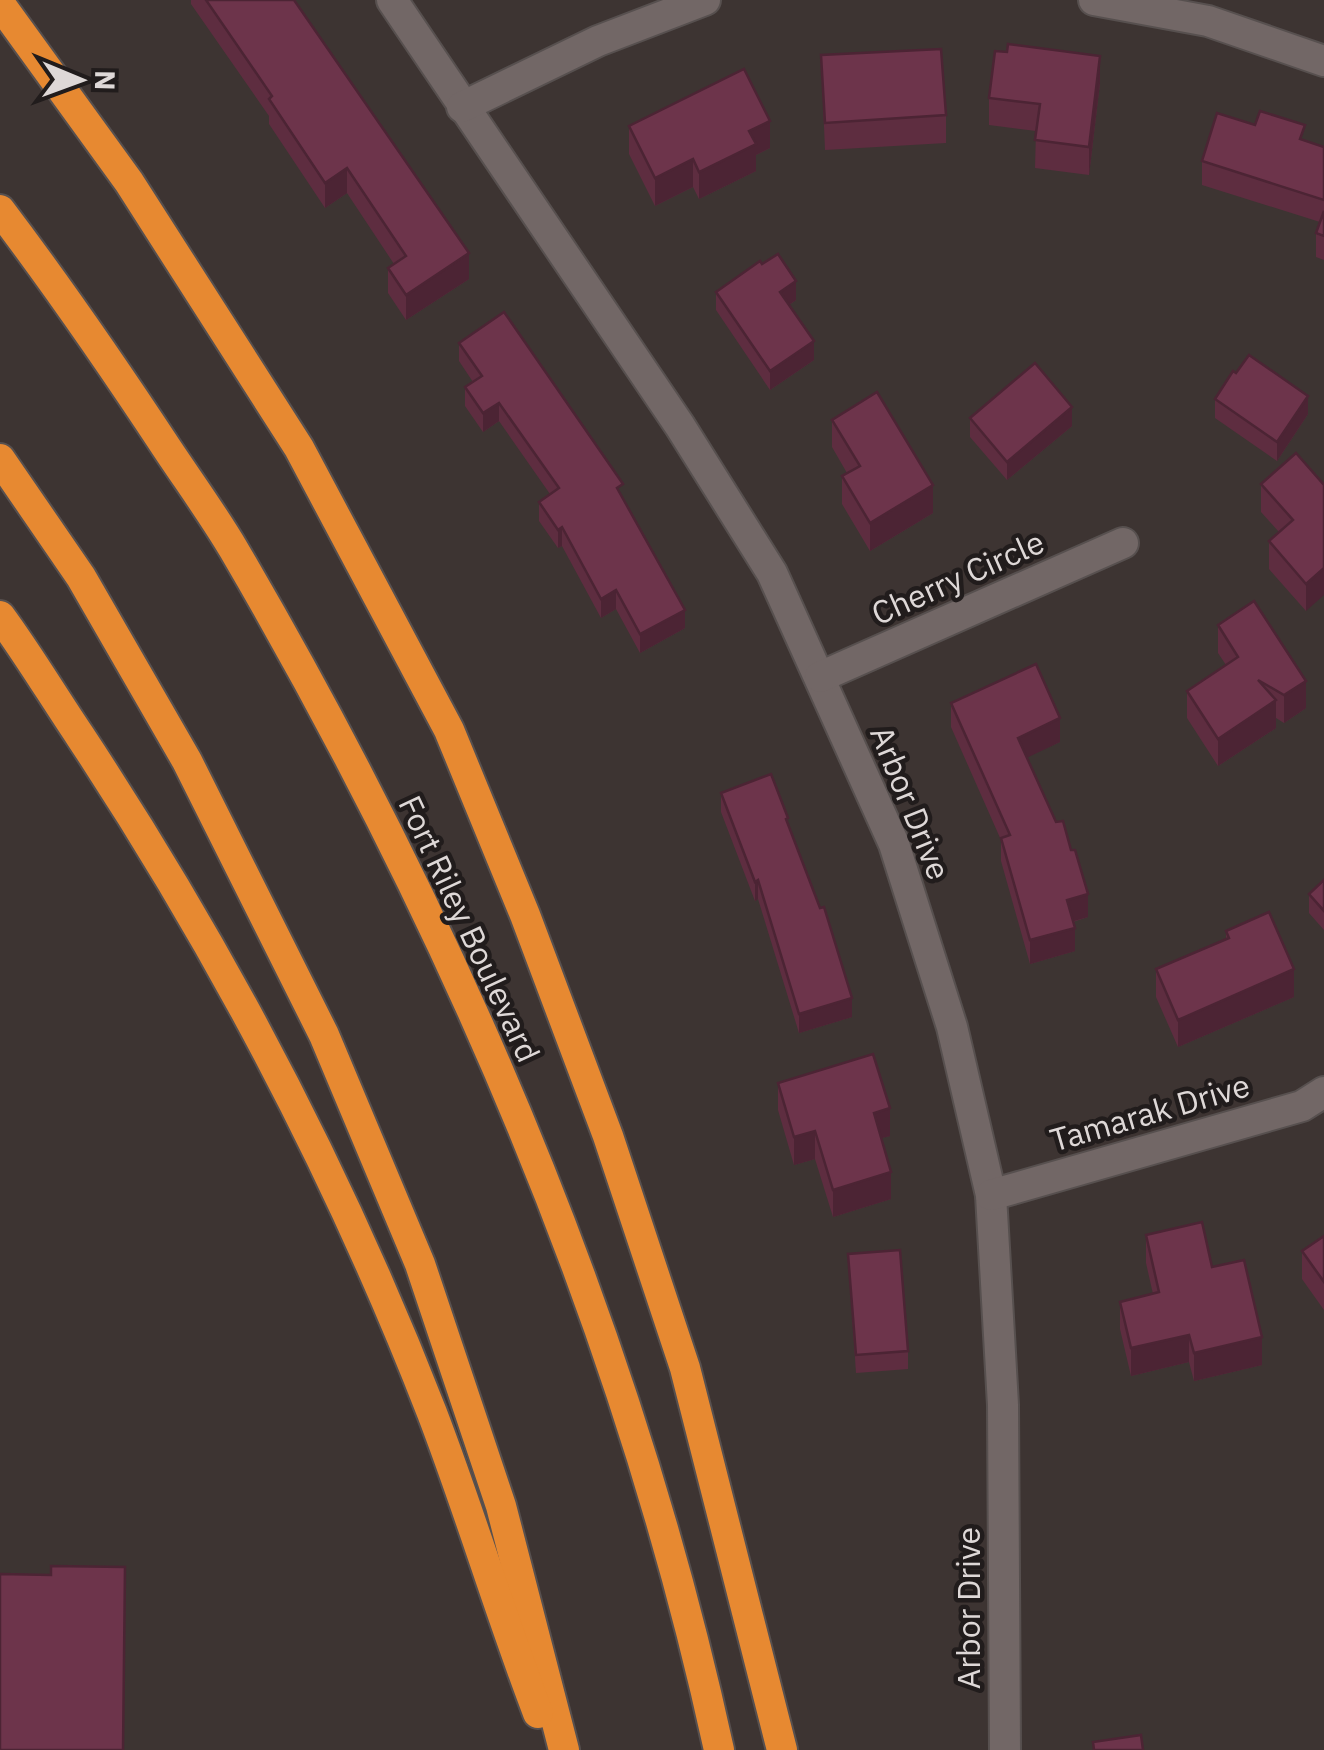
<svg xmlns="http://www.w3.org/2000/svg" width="1324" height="1750" font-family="'IBM Plex Sans',sans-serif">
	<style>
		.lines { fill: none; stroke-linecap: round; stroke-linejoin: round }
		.minor-casing { stroke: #57504f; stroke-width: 34 }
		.highway-casing { stroke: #57504f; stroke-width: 34 }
		.minor { stroke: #726766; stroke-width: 30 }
		.highway { stroke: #e78931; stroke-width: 30 }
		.wall { fill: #5e2d40 }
		.shaded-wall { fill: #4c2434 }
		.building { fill: #6d344b; stroke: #4c2434; stroke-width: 2.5 }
		.labels { text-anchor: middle; stroke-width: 9; stroke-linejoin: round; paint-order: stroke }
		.street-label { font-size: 32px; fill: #ded8d7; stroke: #211c1c }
	</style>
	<rect width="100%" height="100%" fill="#3d3432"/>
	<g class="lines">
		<g class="minor-casing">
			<g id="minor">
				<polyline points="392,0 680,426 772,573 894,844 952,1027 991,1195 1003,1405 1005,1750"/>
				<polyline points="1094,0 1208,21 1324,61"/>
				<polyline points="462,107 598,41 705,0"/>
				<polyline points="820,677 1123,543"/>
				<polyline points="991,1195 1302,1106 1324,1092"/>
			</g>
		</g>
		<g class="highway-casing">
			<g id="highway">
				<polyline points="0,4 129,182 299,448 449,730 525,915 608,1136 685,1368 782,1750"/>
				<path d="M0,210C59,288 114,368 168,450C190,483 214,516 234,550C452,923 627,1327 719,1750"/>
				<polyline points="0,459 81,577 187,761 324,1035 420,1264 501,1506 564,1750"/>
				<path d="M0,616C28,654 53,696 80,736C220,948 340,1176 432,1413C470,1512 500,1614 538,1713"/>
			</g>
		</g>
		<use href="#minor" class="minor"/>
		<use href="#highway" class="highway"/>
	</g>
	<g class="wall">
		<polygon points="191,0 294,0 469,279 406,320 388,293 388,268 394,264 347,193 325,208 269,124 269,116 191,4"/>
		<polygon points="821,55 946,115 946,143 825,150"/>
		<polygon points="1100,83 1089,175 1035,168 1036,131 989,125 989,98"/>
		<polygon points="629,126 770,148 756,155 756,171 699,199 693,187 655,206 629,154"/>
		<polygon points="1305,141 1324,147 1324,260 1316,257 1316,233 1320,222 1202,185 1202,161"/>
		<polygon points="716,292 796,300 789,305 814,360 770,390 716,310"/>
		<polygon points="459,343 623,497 685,628 640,653 616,609 601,618 562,546 558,548 539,521 539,502 550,494 499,421 483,432 465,406 465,387 473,382 459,361"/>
		<polygon points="1215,399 1308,414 1277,461 1215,418"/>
		<polygon points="970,418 1072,426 1007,480 970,437"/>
		<polygon points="832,420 933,513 870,551 842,504 842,476 847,473 832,447"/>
		<polygon points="1261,484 1324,485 1306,611 1269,569 1269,541 1279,532 1261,512"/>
		<polygon points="1218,625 1306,708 1284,723 1276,718 1276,728 1218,766 1187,718 1187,691 1226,665 1218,653"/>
		<polygon points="951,703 1060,742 1027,757 1088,917 1073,922 1075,951 1030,964 1001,861 1001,840 951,727"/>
		<polygon points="721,793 788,826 852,1017 799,1033 758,899 755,901 721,812"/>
		<polygon points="1324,880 1324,930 1309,913 1309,894"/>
		<polygon points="1226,931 1294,997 1178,1047 1156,997 1156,969 1226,939"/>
		<polygon points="778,1083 890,1136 881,1138 891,1199 833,1217 815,1159 794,1165 778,1110"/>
		<polygon points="1146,1235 1212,1267 1262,1365 1194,1381 1189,1362 1131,1376 1120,1329 1120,1302 1153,1294 1146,1263"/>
		<polygon points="1324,1236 1324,1310 1302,1279 1302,1251"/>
		<polygon points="848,1254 908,1351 908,1369 856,1373"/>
	</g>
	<g class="shaded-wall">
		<polygon points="1100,56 1100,83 1089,175 1089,147"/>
		<polygon points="770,121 770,148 756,155 756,171 699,199 699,172 749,131"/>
		<polygon points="693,159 693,187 655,206 655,178"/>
		<polygon points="347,168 347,193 325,208 325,183"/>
		<polygon points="469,253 469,279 406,320 406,295"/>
		<polygon points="796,281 796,300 780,311 780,292"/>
		<polygon points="814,341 814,360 770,390 770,371"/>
		<polygon points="1308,396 1308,414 1277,461 1277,442"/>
		<polygon points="499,403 499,421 483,432 483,413"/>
		<polygon points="1072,407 1072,426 1007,480 1007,462"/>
		<polygon points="933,485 933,513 870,551 870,523"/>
		<polygon points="562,527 562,546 558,548 558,530"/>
		<polygon points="1324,568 1324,595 1306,611 1306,584"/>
		<polygon points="616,590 616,609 601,618 601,599"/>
		<polygon points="685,610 685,628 640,653 640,634"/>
		<polygon points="1306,681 1306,708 1284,723 1284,695"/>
		<polygon points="1276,700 1276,728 1218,766 1218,739"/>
		<polygon points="1060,718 1060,742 1018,762 1018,738"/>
		<polygon points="758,880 758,899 755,901 755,882"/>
		<polygon points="1088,894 1088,917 1067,923 1067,900"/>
		<polygon points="1075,928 1075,951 1030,964 1030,940"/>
		<polygon points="1294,969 1294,997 1178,1047 1178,1020"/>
		<polygon points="852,998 852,1017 799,1033 799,1014"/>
		<polygon points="890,1108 890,1136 874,1140 874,1113"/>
		<polygon points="815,1131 815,1159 794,1165 794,1137"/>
		<polygon points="891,1172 891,1199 833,1217 833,1190"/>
		<polygon points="1189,1335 1189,1362 1131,1376 1131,1348"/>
		<polygon points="1262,1337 1262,1365 1194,1381 1194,1353"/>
	</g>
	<g class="building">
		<polygon points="206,0 294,0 469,253 406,295 388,268 406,256 347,168 325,183 269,99 272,96"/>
		<polygon points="1008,44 1100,56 1089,147 1035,140 1040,104 989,98 995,51 1007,52"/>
		<polygon points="941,49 946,115 825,123 821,55"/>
		<polygon points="744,69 770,121 749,131 756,144 699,172 693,159 655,178 629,126"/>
		<polygon points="1260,111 1305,125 1300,139 1324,147 1324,200 1202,161 1217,113 1255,125"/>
		<polygon points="1324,211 1324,236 1316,233"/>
		<polygon points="778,254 796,281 780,292 814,341 770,371 716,292 760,261 762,264"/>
		<polygon points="504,312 623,484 617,488 685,610 640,634 616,590 601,599 562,527 558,530 539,502 559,488 499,403 483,413 465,387 482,376 459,343"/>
		<polygon points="1249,355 1308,396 1277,442 1215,399 1233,371 1236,373"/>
		<polygon points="1035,363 1072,407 1007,462 970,418"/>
		<polygon points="877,392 933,485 870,523 842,476 860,466 832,420"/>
		<polygon points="1296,453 1324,485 1324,568 1306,584 1269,541 1293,520 1261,484"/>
		<polygon points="1254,601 1306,681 1284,695 1258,680 1276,700 1218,739 1187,691 1238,657 1218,625"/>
		<polygon points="1036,664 1060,718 1018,738 1056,822 1063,821 1071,850 1075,850 1088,894 1067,900 1075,928 1030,940 1001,838 1010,835 951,703"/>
		<polygon points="771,774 788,818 786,819 820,908 824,907 852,998 799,1014 758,880 755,882 721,793"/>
		<polygon points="1324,880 1324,911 1309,894"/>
		<polygon points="1269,912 1294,969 1178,1020 1156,969 1229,938 1226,931"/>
		<polygon points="873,1054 890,1108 874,1113 891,1172 833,1190 815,1131 794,1137 778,1083"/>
		<polygon points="1202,1222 1212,1267 1244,1260 1262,1337 1194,1353 1189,1335 1131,1348 1120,1302 1159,1292 1146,1235"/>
		<polygon points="1324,1236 1324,1282 1302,1251"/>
		<polygon points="900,1250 908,1351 856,1355 848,1254"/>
		<polygon points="51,1566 125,1567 123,1750 0,1750 0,1574 51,1575"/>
		<polygon points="1141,1735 1143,1750 1094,1750 1093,1742"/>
	</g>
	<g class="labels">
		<g class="street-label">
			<text transform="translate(958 578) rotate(-24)" y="11">Cherry Circle</text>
			<text transform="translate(910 803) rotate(68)" y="11">Arbor Drive</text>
			<text transform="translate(469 929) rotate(65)" y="11">Fort Riley Boulevard</text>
			<text transform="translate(1150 1113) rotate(-16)" y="11">Tamarak Drive</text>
			<text transform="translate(969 1608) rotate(-90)" y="11">Arbor Drive</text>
		</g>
	</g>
	<g transform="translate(80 80) rotate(91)" stroke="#211c1c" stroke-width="8" paint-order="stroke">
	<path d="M0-8L18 38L0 25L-18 38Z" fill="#ded8d7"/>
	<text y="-15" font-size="28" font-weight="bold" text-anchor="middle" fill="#ded8d7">N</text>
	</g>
</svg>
